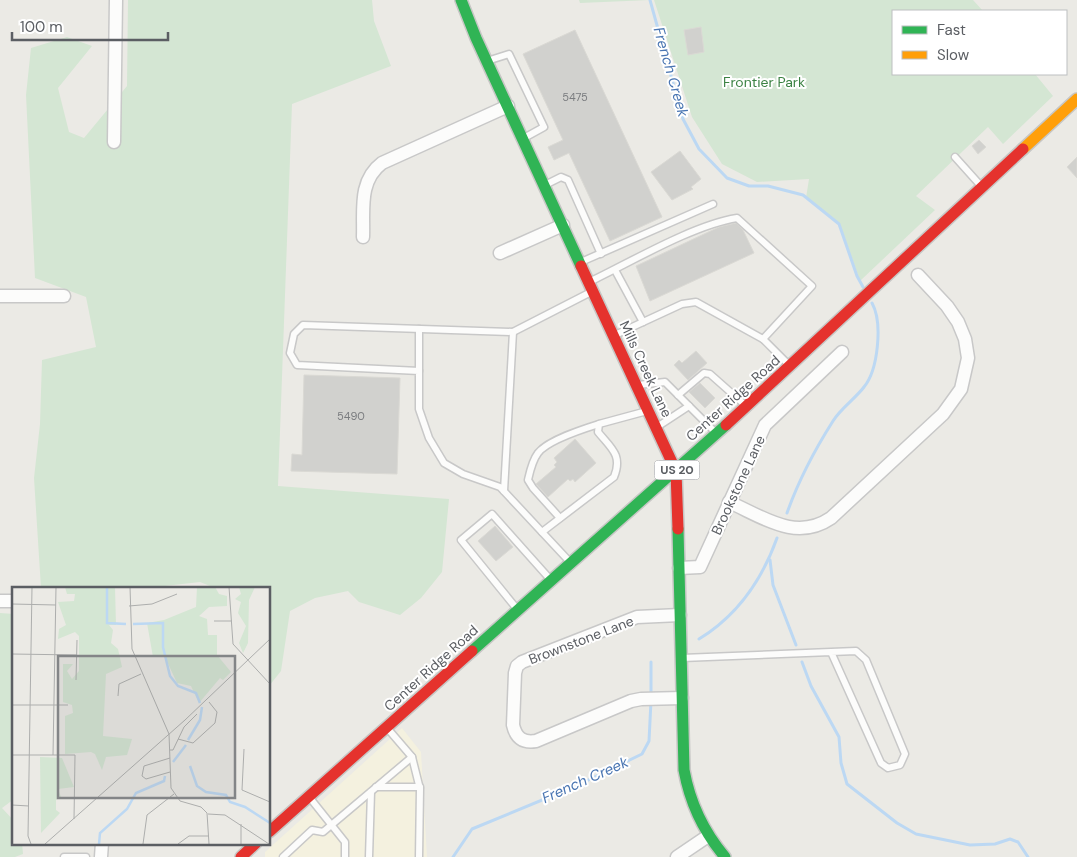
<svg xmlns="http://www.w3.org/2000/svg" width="1077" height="857" font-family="'DM Sans',sans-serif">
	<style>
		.commercial { fill: #f4f1df }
		.green { fill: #d4e6d3 }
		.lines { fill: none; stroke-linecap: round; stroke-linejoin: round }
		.stream { stroke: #bcd8f3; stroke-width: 3 }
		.building { fill: #d1d1ce; stroke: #dad9d4 }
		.lane-casing { stroke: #c8c8c8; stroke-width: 9 }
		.street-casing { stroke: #c8c8c8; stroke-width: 15 }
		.fast-casing { stroke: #c7c7c5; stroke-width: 14 }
		.slow-casing { stroke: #c7c7c5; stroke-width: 14 }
		.jam-casing { stroke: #c7c7c5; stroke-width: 14 }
		.lane { stroke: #fcfcfb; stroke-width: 6 }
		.street { stroke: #fcfcfb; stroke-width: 12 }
		.fast { stroke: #30b455; stroke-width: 11 }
		.slow { stroke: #ff9f0a; stroke-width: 11 }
		.jam { stroke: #e5322d; stroke-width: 11 }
		.labels { text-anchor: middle; stroke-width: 4; stroke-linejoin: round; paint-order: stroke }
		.number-label { font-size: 11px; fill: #7a7c7f }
		.shield { fill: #fff; stroke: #8c8e92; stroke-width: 1 }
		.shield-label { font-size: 12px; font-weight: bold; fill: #5b5e63 }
		.park-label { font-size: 14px; fill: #3b8243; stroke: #fff }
		.street-label { font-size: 14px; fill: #5b5e63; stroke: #fff }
		.water-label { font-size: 15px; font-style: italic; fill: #4975b2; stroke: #fff }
		.inset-river { fill: none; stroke: #bcd8f3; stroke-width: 2.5 }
		.inset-road { fill: none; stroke: #adaead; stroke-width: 1 }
		.view { fill: #838587; fill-opacity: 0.15; stroke: #838587; stroke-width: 2.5 }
		.inset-edge { fill: none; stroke: #5b5e63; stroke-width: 2.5 }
	</style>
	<rect width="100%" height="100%" fill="#ebeae5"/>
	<polygon class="commercial" points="402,728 421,752 427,857 265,857 265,852"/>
	<g class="green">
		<polygon points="128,0 372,0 374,21 391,66 292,104 278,486 449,499 442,572 421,598 400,615 359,602 348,591 315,598 290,611 281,671 269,686 269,588 215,588 200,582 147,588 41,588 34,478 40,424 42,360 96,347 86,297 35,278 26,95 31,48 67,37 92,46 58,88 69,132 84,138 127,86"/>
		<polygon points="579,0 650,0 580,3"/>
		<polygon points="654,0 973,0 983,11 893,11 893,74 1035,74 1053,96 1003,144 988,127 916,196 935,210 860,281 840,224 806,198 809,179 757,182 722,164 692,117"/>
		<polygon points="0,613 14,614 14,799 2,808 14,821 14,843 22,843 23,854 15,857 0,857"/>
	</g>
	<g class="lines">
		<g class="stream">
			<polyline points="650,0 683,119 699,149 727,178 749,186 768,186 803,195 839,224 857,276 863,287"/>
			<path d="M787,513C799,479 814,451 833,421C841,408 855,399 864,387C878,370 883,323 872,303"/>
			<polyline points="770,560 773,585 796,645"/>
			<path d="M699,639C738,615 762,580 777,538"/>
			<polyline points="651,662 651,695"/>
			<polyline points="802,662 811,686 839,737 841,763 847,784 897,823 916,834 970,845 995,844 1010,839 1018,842 1028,857"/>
			<polyline points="453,857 472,829 576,786 642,754 649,741 651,701"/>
		</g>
	</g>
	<g class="building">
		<polygon points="701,27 704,52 688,55 684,30"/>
		<polygon points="575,30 662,217 610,241 569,153 554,160 548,147 563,140 523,54"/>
		<polygon points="979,140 986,147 978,154 972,146"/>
		<polygon points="680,151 701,179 691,187 693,189 672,200 651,172"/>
		<polygon points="1077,157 1077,178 1067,167"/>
		<polygon points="736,223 743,230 754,253 650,301 636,266 719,227"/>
		<polygon points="696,351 707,363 688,380 674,365 679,360 682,363"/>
		<polygon points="304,375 400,378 397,474 291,471 292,454 302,455"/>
		<polygon points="700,383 715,398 705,408 689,392"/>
		<polygon points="575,439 596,463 575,482 573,479 570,481 568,479 548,497 536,484 556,467 554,465 557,462 554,458"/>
		<polygon points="495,526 513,547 496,561 478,541"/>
	</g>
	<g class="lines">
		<g class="lane-casing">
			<g id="lane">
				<polyline points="487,61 509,54 544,127 524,138"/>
				<polyline points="955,157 981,186"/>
				<polyline points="545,185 561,177 568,180 601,254"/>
				<polyline points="581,262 713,204"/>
				<polyline points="615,270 643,322"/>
				<path d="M589,282C631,262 693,225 737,218L812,286L763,339L788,364"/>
				<polyline points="615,335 682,304 696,302 763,339"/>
				<polyline points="419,371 419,329"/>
				<polyline points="638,385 665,382 715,432"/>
				<polyline points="678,395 704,373 710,374 745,405"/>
				<polyline points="657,427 689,406"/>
				<polyline points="504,491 513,332"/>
				<path d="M560,518L533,488L528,480C530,471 532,461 538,453C548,440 583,429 599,424"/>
				<path d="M542,532L614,477C623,455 611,448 598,432L599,424L647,411"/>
				<polyline points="569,561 500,487 463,474 444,463 429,438 419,409 419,371 297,365 290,353 294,334 303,325 513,332 591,292"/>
				<polyline points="517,609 461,540 492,514 549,578"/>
				<polyline points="682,658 831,652 856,651 866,660 905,754 900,765 888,768 881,763 831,652"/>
				<polyline points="412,757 420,789 419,857"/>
				<polyline points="376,787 420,787"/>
				<polyline points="310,798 345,842 345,857"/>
				<polyline points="64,857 86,857"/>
				<polyline points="283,857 312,830 323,832 412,757 388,729"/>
				<polyline points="369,857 371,792"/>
			</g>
		</g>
		<g class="street-casing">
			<g id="street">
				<polyline points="114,142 116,0"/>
				<path d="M363,237C364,211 358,181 382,163L508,106"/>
				<polyline points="500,253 563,225"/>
				<polyline points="0,296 64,296"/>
				<path d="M729,502C763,517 796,542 831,518L943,414L961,389L968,358L965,339L958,322L947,306L918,275"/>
				<polyline points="679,568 700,567 765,425 842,352"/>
				<polyline points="0,601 14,601"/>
				<path d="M680,615L637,617L522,662L517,666L515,673L513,725C516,738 523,743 536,741L631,701L641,699L682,698"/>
				<polyline points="101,857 102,843"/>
				<polyline points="677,857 708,836"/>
			</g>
		</g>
		<g class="fast-casing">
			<g id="fast">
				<polyline points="461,0 476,38 581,266"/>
				<path d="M678,529L684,770C690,803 703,831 725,857"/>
				<polyline points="472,651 726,425"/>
			</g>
		</g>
		<g class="slow-casing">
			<polyline id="slow" points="1023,149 1077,99"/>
		</g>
		<g class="jam-casing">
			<g id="jam">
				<polyline points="581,266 676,471 678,529"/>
				<polyline points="726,425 1023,149"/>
				<polyline points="269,832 472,651"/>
				<polyline points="241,857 256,843"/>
			</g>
		</g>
		<use href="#lane" class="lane"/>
		<use href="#street" class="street"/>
		<use href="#fast" class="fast"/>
		<use href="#slow" class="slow"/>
		<use href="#jam" class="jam"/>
	</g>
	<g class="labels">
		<g class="number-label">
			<text x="575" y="101">5475</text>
			<text x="351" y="420">5490</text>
		</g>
		<rect class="shield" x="654.5" y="460.5" width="45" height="19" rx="4"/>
		<g class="shield-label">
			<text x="677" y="474">US 20</text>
		</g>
		<g class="park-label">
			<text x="764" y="87">Frontier Park</text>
		</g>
		<g class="street-label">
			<text transform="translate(646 369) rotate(65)" y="5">Mills Creek Lane</text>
			<text transform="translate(733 398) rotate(-42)" y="5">Center Ridge Road</text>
			<text transform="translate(738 485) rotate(-65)" y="5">Brookstone Lane</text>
			<text transform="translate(581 640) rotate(-21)" y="5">Brownstone Lane</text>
			<text transform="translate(431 668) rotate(-42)" y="5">Center Ridge Road</text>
		</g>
		<g class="water-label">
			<text transform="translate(671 72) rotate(74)" y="5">French Creek</text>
			<text transform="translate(585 780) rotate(-24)" y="5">French Creek</text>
		</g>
	</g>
	<g transform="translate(12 587)">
		<rect width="258" height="258" fill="#ebeae5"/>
		<path d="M53,0H103L104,38H97L101,43L99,56L106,62L110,80L94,87L91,149L120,152L115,168L94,170L90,183L83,167L79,165L53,167V129L61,126L60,118L51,115V77H61L55,84L60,92L67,84V49L63,45L46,52L47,42L54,38L46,15L62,14L63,7H55ZM185,0H203L207,7L215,9V19L197,20L187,29L195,32L196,48H205V68L219,85L211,93L208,91L187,116L179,99L165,96L153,70H141L135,36L152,33L184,20ZM227,0H243L237,13L236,56L231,66L227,56L234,39L226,26L229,15L223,12L229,7ZM28,170L50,171L62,200L46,202L49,210L44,213V223L48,226L29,246Z" fill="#d4e6d3"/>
		<path class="inset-river" d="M95,0V36L114,37M121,37L151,36V60L158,89L166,99L184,106L188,116M176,153L188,133L190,120M161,175L174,158M178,179L185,199L194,205L214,208L218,215L233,220L258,236M87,257L88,246L115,222L124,206L152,194L153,189"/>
		<path class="inset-road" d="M118,0L120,62L157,147L159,201L168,214L189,220L195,226L197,257M217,0L221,57L258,97M0,17L44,18M117,19L140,17L165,7M202,34H220M0,67L65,68M64,93L65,53M106,109L107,97L129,87M0,118H56M166,152L181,156L203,136L205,125L197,115M232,162L230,203L258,215M158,163H161L172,140L185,127M0,168H63L62,232M41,168L44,0M158,171L132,179L130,189L134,192L158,185M0,218L17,219M196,227L213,228L257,257M19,257L16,249L20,0M33,257L173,133L258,52M131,257L135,228L162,207M166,257L177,249H197M229,257V237"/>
		<path class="view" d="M46,69H223V211H46Z"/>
		<rect width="258" height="258" class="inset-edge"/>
	</g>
	<rect x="892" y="10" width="175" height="65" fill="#ffffff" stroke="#bdbfc1"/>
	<rect x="902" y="26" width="25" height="8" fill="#30b455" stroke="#bdbfc1"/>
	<text x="937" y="35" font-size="15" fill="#5b5e63">Fast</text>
	<rect x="902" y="51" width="25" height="8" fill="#ff9f0a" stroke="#bdbfc1"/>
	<text x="937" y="60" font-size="15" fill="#5b5e63">Slow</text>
	<path d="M12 32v8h156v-8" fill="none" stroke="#5b5e63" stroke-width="2.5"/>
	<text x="20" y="32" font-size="15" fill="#5b5e63" stroke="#ffffff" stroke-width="4" paint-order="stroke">100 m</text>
</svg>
